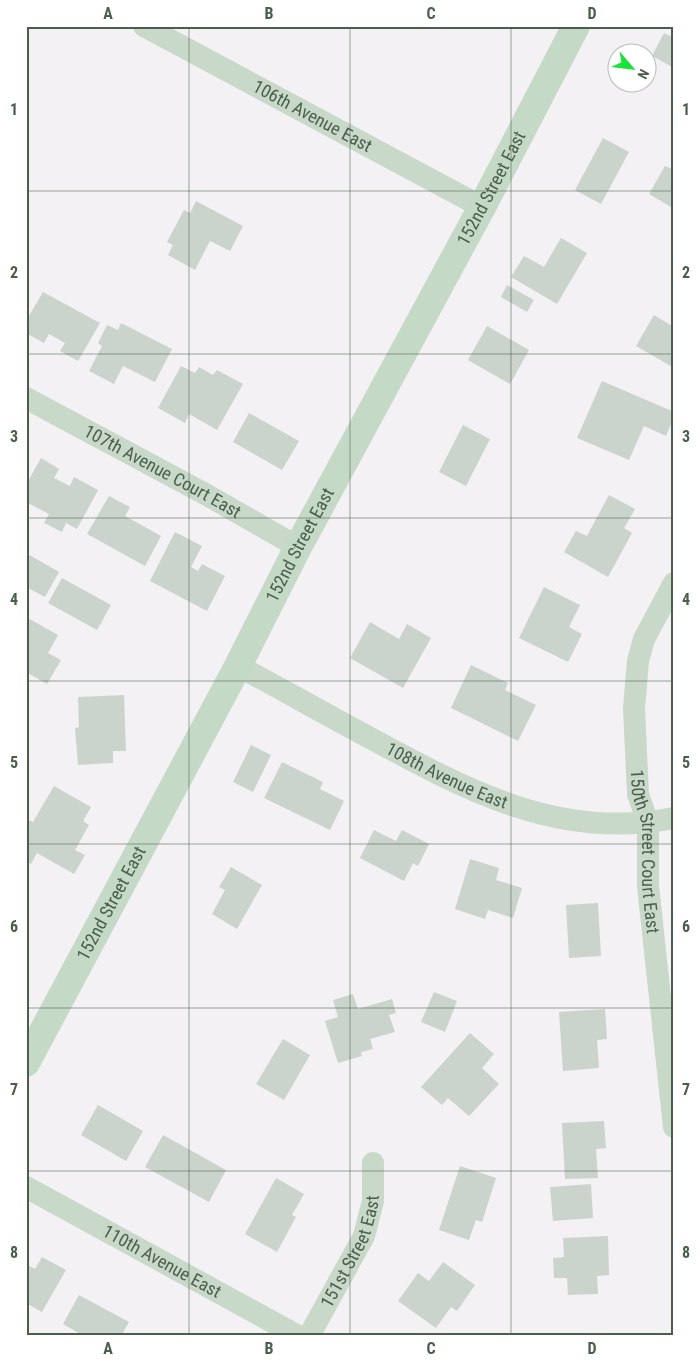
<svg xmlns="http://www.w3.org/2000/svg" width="700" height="1362" font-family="'Roboto Condensed',sans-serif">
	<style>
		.building { fill: #cbd3cd }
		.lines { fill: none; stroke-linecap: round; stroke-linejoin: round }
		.minor { stroke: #c8d8c9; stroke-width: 22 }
		.secondary { stroke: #c5d9c7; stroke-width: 28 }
		.grid { fill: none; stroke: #495f4b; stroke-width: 1; stroke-opacity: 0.55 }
		.labels { text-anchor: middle; stroke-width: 4; stroke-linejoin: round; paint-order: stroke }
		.street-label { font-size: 18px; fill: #495f4b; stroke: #fff }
		.neatline { fill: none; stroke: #495f4b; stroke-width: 2 }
		.grid-label { font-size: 16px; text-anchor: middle; font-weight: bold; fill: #495f4b }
	</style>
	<rect width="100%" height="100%" fill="#f3f1f4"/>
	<g class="building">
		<polygon points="664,33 674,38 674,68 652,56"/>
		<polygon points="603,138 629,152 601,204 575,190"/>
		<polygon points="665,166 674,170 674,203 671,207 649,194"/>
		<polygon points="196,201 243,226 230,251 210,241 195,270 168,255 173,245 167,242 184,210 190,213"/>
		<polygon points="561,238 587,253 557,304 511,277 524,256 544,267"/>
		<polygon points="507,285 534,300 527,312 501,297"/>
		<polygon points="43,292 100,323 78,361 60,351 65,343 49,334 44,343 26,333 26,321"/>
		<polygon points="654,315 672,326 674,323 674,368 636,346"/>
		<polygon points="121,323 172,349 155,382 123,366 114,384 89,371 102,346 98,343 107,325 118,330"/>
		<polygon points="487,326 529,350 510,384 468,360"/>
		<polygon points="181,366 195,373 199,367 213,375 217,370 243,384 217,430 189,414 185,423 158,408"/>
		<polygon points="602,381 674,412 674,417 666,436 644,426 629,460 577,438"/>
		<polygon points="249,413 299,441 282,470 233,442"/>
		<polygon points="463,425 490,439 466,486 439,472"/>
		<polygon points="41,458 59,469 54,478 70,486 74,477 98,490 77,529 66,523 62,532 44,523 49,514 26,502 26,485"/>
		<polygon points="609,495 635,509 624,528 632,533 608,577 564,552 576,531 587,536"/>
		<polygon points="109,496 130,507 125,516 161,536 145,566 87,534"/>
		<polygon points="175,532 202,546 191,567 198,571 202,564 225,576 207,611 150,581"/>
		<polygon points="26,553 59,572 45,597 26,587"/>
		<polygon points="62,578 111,605 97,630 48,603"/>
		<polygon points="544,587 580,605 569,627 582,634 568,662 519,638"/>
		<polygon points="26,617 58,635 48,653 61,660 47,684 26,672"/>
		<polygon points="370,622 399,639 407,624 431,638 403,688 350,658"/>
		<polygon points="471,665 508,683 505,690 536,705 518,741 451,708"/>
		<polygon points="124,695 126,751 113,751 113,763 78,765 75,728 79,727 78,697"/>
		<polygon points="251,745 271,755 253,792 233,782"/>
		<polygon points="282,762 323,782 320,789 344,801 330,830 264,798"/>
		<polygon points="54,786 91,807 83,821 89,825 75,850 85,855 74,874 37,853 31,864 26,861 26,819 33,822"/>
		<polygon points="374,830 396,841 402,830 429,844 418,866 413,863 404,881 360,858"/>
		<polygon points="470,859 499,868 496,880 522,888 513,918 488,910 485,919 455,909"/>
		<polygon points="231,867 262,885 237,929 212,914 225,890 219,887"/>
		<polygon points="598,903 601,956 569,958 566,905"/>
		<polygon points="434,992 457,1001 445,1032 421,1022"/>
		<polygon points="353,994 358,1009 392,999 396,1013 389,1015 395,1032 370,1039 373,1049 361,1052 362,1056 338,1063 325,1021 338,1017 333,1000"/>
		<polygon points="605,1009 607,1039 597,1040 599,1068 563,1071 559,1012"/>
		<polygon points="470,1033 494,1054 482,1068 499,1084 469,1116 448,1098 442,1105 421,1087"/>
		<polygon points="283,1039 310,1055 284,1100 256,1084"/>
		<polygon points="98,1105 143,1131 126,1161 81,1135"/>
		<polygon points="604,1121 606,1148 596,1149 598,1178 565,1179 562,1123"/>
		<polygon points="163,1135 226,1170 209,1202 145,1167"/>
		<polygon points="460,1166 496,1178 482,1222 476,1220 469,1240 439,1230"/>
		<polygon points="276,1178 304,1194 292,1215 296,1217 277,1252 245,1234"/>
		<polygon points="591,1184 593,1218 553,1221 550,1187"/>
		<polygon points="608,1236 609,1275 597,1276 598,1294 568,1295 567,1278 554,1278 553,1258 564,1257 563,1238"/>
		<polygon points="42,1257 66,1270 42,1312 26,1303 26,1264 35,1269"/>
		<polygon points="443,1262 475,1285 457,1311 451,1307 436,1328 398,1301 418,1273 429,1281"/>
		<polygon points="79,1295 129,1322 121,1336 84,1336 63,1324"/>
	</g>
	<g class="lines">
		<g class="minor">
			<path id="s1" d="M144,26L482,207"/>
			<path id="s2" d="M26,398L207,495L298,547"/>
			<path id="s3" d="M674,583L644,639L638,661L634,709L638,794L648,823V886L674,1127"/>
			<path id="s4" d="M238,666C283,690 327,715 372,739C468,791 561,841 674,818"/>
			<path id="s5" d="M26,1187L298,1336"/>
			<path id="s6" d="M309,1336L364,1236L373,1201V1163"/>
		</g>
		<path class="secondary" id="s7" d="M26,1063L238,666L298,547L482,207L576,26"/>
	</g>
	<path class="grid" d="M189,26V1336M350,26V1336M511,26V1336M26,191H674M26,354H674M26,518H674M26,681H674M26,844H674M26,1008H674M26,1171H674"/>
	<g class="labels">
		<g class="street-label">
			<text dy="6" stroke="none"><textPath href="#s1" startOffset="191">106th Avenue East</textPath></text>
			<text dy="6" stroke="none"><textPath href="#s7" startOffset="991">152nd Street East</textPath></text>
			<text dy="6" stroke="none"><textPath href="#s2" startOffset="155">107th Avenue Court East</textPath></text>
			<text dy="6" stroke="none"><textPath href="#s7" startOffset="586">152nd Street East</textPath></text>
			<text dy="6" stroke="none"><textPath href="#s4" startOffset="236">108th Avenue East</textPath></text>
			<text dy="6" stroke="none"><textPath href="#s3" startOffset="278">150th Street Court East</textPath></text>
			<text dy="6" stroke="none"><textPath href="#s7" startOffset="181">152nd Street East</textPath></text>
			<text dy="6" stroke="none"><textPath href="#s6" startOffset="95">151st Street East</textPath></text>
			<text dy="6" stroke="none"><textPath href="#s5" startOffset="155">110th Avenue East</textPath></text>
		</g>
	</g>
	<rect width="700" height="1362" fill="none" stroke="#ffffff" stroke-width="55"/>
	<g transform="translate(632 68) rotate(118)"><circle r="24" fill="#ffffff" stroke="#b6bfb7"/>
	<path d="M0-4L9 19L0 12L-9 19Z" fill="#1de23a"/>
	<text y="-8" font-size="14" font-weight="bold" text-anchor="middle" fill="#495f4b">N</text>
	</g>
	<rect x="28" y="28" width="644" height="1306" class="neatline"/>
	<g class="grid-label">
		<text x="108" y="19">A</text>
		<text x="269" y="19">B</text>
		<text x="431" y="19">C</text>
		<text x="592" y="19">D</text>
		<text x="14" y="115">1</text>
		<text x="686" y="115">1</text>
		<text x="14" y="278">2</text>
		<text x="686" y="278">2</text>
		<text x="14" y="442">3</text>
		<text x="686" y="442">3</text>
		<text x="14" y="605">4</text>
		<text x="686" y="605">4</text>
		<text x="14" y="768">5</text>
		<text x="686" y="768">5</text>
		<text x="14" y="932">6</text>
		<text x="686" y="932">6</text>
		<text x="14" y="1095">7</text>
		<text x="686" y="1095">7</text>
		<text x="14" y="1258">8</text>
		<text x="686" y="1258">8</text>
		<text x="108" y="1354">A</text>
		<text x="269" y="1354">B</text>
		<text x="431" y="1354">C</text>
		<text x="592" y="1354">D</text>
	</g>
</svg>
